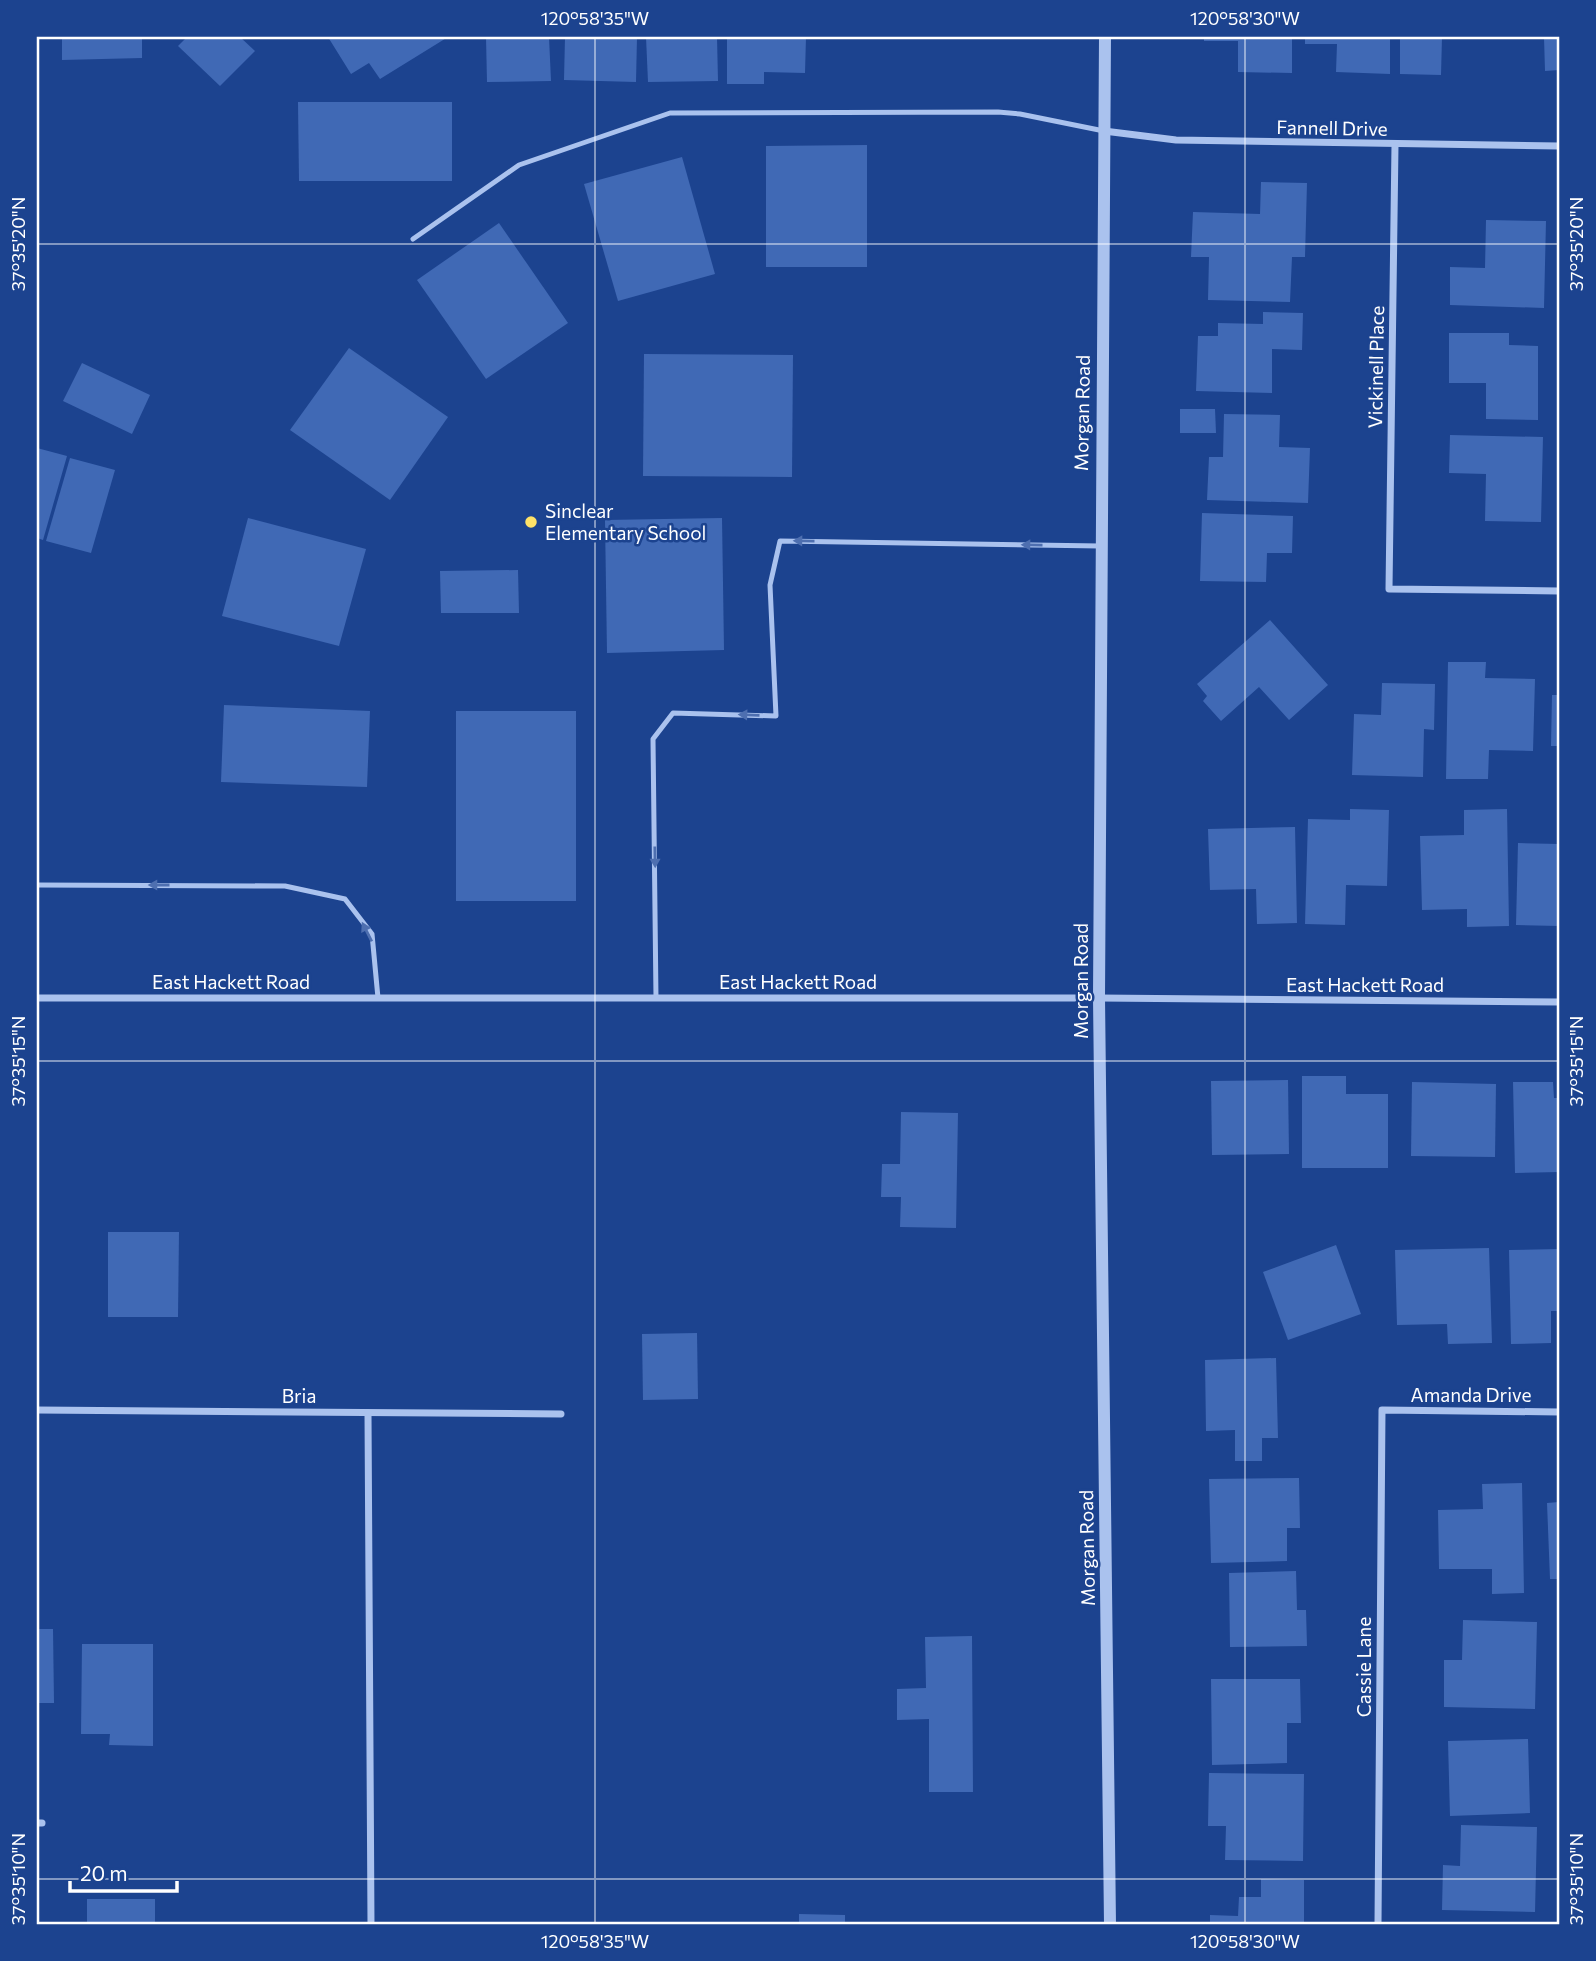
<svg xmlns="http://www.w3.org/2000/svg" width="1596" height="1961" font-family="Commissioner,sans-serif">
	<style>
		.building { fill: #4069b5 }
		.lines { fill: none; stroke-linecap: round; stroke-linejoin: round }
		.service { stroke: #aac2ee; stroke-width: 5 }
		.minor { stroke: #aac2ee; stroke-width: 7 }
		.tertiary { stroke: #aac2ee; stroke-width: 12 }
		.oneway { fill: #4e6fb0 }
		.ticks { fill: none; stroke: #fff; stroke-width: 2; stroke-opacity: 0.45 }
		.poi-dot { fill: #fee268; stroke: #1c438f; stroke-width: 2.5 }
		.labels { text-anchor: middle; stroke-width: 5; stroke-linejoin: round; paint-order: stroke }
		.street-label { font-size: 19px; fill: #fff; stroke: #1c438f }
		.poi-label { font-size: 19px; fill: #fff; stroke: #1c438f; text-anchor: start }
		.neatline { fill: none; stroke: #fff; stroke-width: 2.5 }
		.ticks-label { font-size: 18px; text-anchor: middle; fill: #fff }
	</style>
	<rect width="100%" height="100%" fill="#1c438f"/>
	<g class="building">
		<polygon points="62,37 142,37 142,58 62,60"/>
		<polygon points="187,37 240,37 255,51 220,86 178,46"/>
		<polygon points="328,37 448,37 380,79 369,63 351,74"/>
		<polygon points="486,37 549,37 551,81 487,82"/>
		<polygon points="565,37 637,37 636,82 564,80"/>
		<polygon points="646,37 717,37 718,81 648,82"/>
		<polygon points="727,37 806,37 805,73 764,72 764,84 727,84"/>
		<polygon points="1204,37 1292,37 1292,73 1238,72 1238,41 1204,41"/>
		<polygon points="1305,37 1390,37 1390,74 1336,72 1337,44 1305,44"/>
		<polygon points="1400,37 1442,37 1441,75 1400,74"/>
		<polygon points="1544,37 1559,37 1559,70 1545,71"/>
		<polygon points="298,102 452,102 452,181 299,181"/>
		<polygon points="867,145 867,267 766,267 766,146"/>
		<polygon points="682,157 715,274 618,301 584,184"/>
		<polygon points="1261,182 1307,183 1305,257 1292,257 1290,302 1208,300 1209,257 1191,257 1193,212 1260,214"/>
		<polygon points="1486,220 1546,221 1544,308 1450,305 1450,267 1485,268"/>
		<polygon points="499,223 568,323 486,379 417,280"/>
		<polygon points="1263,312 1303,313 1302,350 1272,349 1272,393 1196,391 1198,336 1218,336 1218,323 1263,324"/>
		<polygon points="1449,333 1509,333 1509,345 1538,346 1538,420 1486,419 1486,383 1449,383"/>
		<polygon points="349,348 448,417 390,500 290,430"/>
		<polygon points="644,354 793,355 792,477 643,476"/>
		<polygon points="82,363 150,395 132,434 63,401"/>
		<polygon points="1180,409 1215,409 1216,433 1180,433"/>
		<polygon points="1224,414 1280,415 1279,447 1310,448 1308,503 1207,500 1209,457 1223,457"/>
		<polygon points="1450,435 1543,437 1541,522 1485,521 1486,474 1449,473"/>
		<polygon points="37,448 67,456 43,540 37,538"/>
		<polygon points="70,458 115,470 91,553 46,541"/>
		<polygon points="1202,513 1293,516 1292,553 1267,553 1266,582 1200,581"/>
		<polygon points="248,518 366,549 339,646 222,616"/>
		<polygon points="722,518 724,650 607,653 605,520"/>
		<polygon points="518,570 519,613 441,613 440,571"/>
		<polygon points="1270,620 1328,685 1289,720 1259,687 1221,721 1203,701 1207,696 1197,684"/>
		<polygon points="1448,662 1486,662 1485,678 1535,679 1533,751 1489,750 1488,779 1446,779"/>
		<polygon points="1382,683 1435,684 1434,730 1424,729 1423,777 1352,775 1354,714 1381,715"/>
		<polygon points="1552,695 1559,695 1559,746 1551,746"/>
		<polygon points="224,705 370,711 367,787 221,782"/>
		<rect x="456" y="711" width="120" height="190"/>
		<polygon points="1350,809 1389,810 1387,886 1346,885 1345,925 1305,924 1308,819 1350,820"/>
		<polygon points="1507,809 1509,926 1467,927 1467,909 1422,910 1420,836 1464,835 1464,810"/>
		<polygon points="1295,827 1297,923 1257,924 1256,889 1210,890 1208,829"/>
		<polygon points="1518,843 1559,844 1559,926 1516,925"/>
		<polygon points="1302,1076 1346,1076 1346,1094 1388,1094 1388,1168 1302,1168"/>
		<polygon points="1288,1080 1289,1154 1212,1155 1211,1081"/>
		<polygon points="1412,1082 1496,1084 1495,1157 1411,1156"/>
		<polygon points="1513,1082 1553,1082 1554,1098 1559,1098 1559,1172 1515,1173"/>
		<polygon points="901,1112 958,1113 956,1228 900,1227 901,1197 881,1197 882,1164 900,1164"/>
		<polygon points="108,1232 179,1232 178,1317 108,1317"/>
		<polygon points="1336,1245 1361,1314 1288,1340 1263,1272"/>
		<polygon points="1489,1248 1492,1343 1448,1344 1447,1324 1397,1325 1395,1250"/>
		<polygon points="1559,1249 1559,1311 1551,1311 1551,1343 1511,1344 1509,1250"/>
		<polygon points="697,1333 698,1399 643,1400 642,1334"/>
		<polygon points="1276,1358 1278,1438 1262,1438 1262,1461 1235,1461 1235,1430 1206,1431 1205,1360"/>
		<polygon points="1299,1478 1300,1528 1287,1528 1287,1561 1211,1563 1209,1479"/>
		<polygon points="1522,1483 1524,1593 1492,1594 1492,1569 1439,1569 1438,1510 1483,1509 1482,1484"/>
		<polygon points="1559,1502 1559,1579 1550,1579 1547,1503"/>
		<polygon points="1296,1571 1297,1610 1306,1610 1307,1646 1230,1647 1229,1573"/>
		<polygon points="1463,1620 1537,1622 1535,1709 1444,1707 1444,1660 1462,1660"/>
		<polygon points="37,1629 53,1629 54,1703 37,1703"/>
		<polygon points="972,1636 973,1792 929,1792 929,1719 897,1720 897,1689 926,1688 925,1637"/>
		<polygon points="82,1644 153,1644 153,1746 109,1745 110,1734 81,1734"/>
		<polygon points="1211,1679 1300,1679 1301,1723 1287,1723 1287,1763 1212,1765"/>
		<polygon points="1528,1739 1530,1813 1450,1816 1448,1741"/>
		<polygon points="1209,1773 1304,1774 1303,1861 1225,1860 1226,1826 1208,1826"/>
		<polygon points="1461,1825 1537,1827 1535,1912 1442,1910 1443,1865 1460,1866"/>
		<polygon points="1261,1879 1304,1880 1304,1924 1210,1924 1210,1915 1238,1916 1239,1897 1261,1897"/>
		<rect x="87" y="1899" width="68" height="25"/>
		<polygon points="799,1914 845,1915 845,1924 799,1924"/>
	</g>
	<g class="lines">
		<g class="service">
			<polyline points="413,239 519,165 670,113 998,112 1020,114 1104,131"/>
			<polyline points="37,885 285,886 345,899 372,934 378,998"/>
			<polyline points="656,998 653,739 673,713 776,716 770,585 780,541 1100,546"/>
		</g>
		<g class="minor">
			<polyline points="1104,131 1176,140 1559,146"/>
			<polyline points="1395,145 1389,589 1559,591"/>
			<polyline points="37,998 1099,998 1559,1002"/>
			<polyline points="37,1410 561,1414"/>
			<polyline points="368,1413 371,1924"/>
			<polyline points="37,1823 42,1823"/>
			<polyline points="1378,1924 1382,1410 1559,1412"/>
		</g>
		<polyline class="tertiary" points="1105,37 1099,998 1110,1924"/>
	</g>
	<defs><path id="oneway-solid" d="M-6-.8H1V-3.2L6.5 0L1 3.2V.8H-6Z" transform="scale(1.75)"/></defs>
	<g class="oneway">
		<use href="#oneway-solid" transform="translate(804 541) rotate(-179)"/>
		<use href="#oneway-solid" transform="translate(1032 545) rotate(-179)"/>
		<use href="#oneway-solid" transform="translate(749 715) rotate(-178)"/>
		<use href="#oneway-solid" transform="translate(655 857) rotate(89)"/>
		<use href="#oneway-solid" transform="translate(159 885) rotate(-180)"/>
		<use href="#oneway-solid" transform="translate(367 932) rotate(-117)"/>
	</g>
	<path class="ticks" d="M595,37V1924M1245,37V1924M37,244H1559M37,1061H1559M37,1879H1559"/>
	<circle class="poi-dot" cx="531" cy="522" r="7"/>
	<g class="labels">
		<g class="street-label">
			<text transform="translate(1332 128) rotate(1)" y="7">Fannell Drive</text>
			<text transform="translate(1376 367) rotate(-89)" y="7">Vickinell Place</text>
			<text transform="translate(1082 413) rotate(-89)" y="7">Morgan Road</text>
			<text transform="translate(1081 981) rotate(-90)" y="7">Morgan Road</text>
			<text x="231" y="989">East Hackett Road</text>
			<text x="798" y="989">East Hackett Road</text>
			<text x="1365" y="992">East Hackett Road</text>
			<text x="1471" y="1402">Amanda Drive</text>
			<text x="299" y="1403">Bria</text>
			<text transform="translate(1087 1548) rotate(-91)" y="7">Morgan Road</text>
			<text transform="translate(1364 1667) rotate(-90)" y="7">Cassie Lane</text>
		</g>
		<g class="poi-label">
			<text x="545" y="518">Sinclear<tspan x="545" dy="22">Elementary School</tspan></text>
		</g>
	</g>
	<rect width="1596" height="1961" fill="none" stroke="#1c438f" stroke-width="77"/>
	<path d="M70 1881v10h107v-10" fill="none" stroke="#ffffff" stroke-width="3.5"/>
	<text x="80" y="1881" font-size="21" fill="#ffffff" stroke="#1c438f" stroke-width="5" paint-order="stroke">20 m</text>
	<rect x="38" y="38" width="1520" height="1885" class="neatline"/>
	<g class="ticks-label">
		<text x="595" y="25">120°58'35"W</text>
		<text x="1245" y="25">120°58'30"W</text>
		<text transform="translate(19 244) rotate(-90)" y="6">37°35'20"N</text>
		<text transform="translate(1577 244) rotate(-90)" y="6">37°35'20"N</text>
		<text transform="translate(19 1061) rotate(-90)" y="6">37°35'15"N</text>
		<text transform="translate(1577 1061) rotate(-90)" y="6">37°35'15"N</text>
		<text transform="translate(19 1879) rotate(-90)" y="6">37°35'10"N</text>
		<text transform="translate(1577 1879) rotate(-90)" y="6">37°35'10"N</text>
		<text x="595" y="1948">120°58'35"W</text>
		<text x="1245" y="1948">120°58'30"W</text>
	</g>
</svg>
